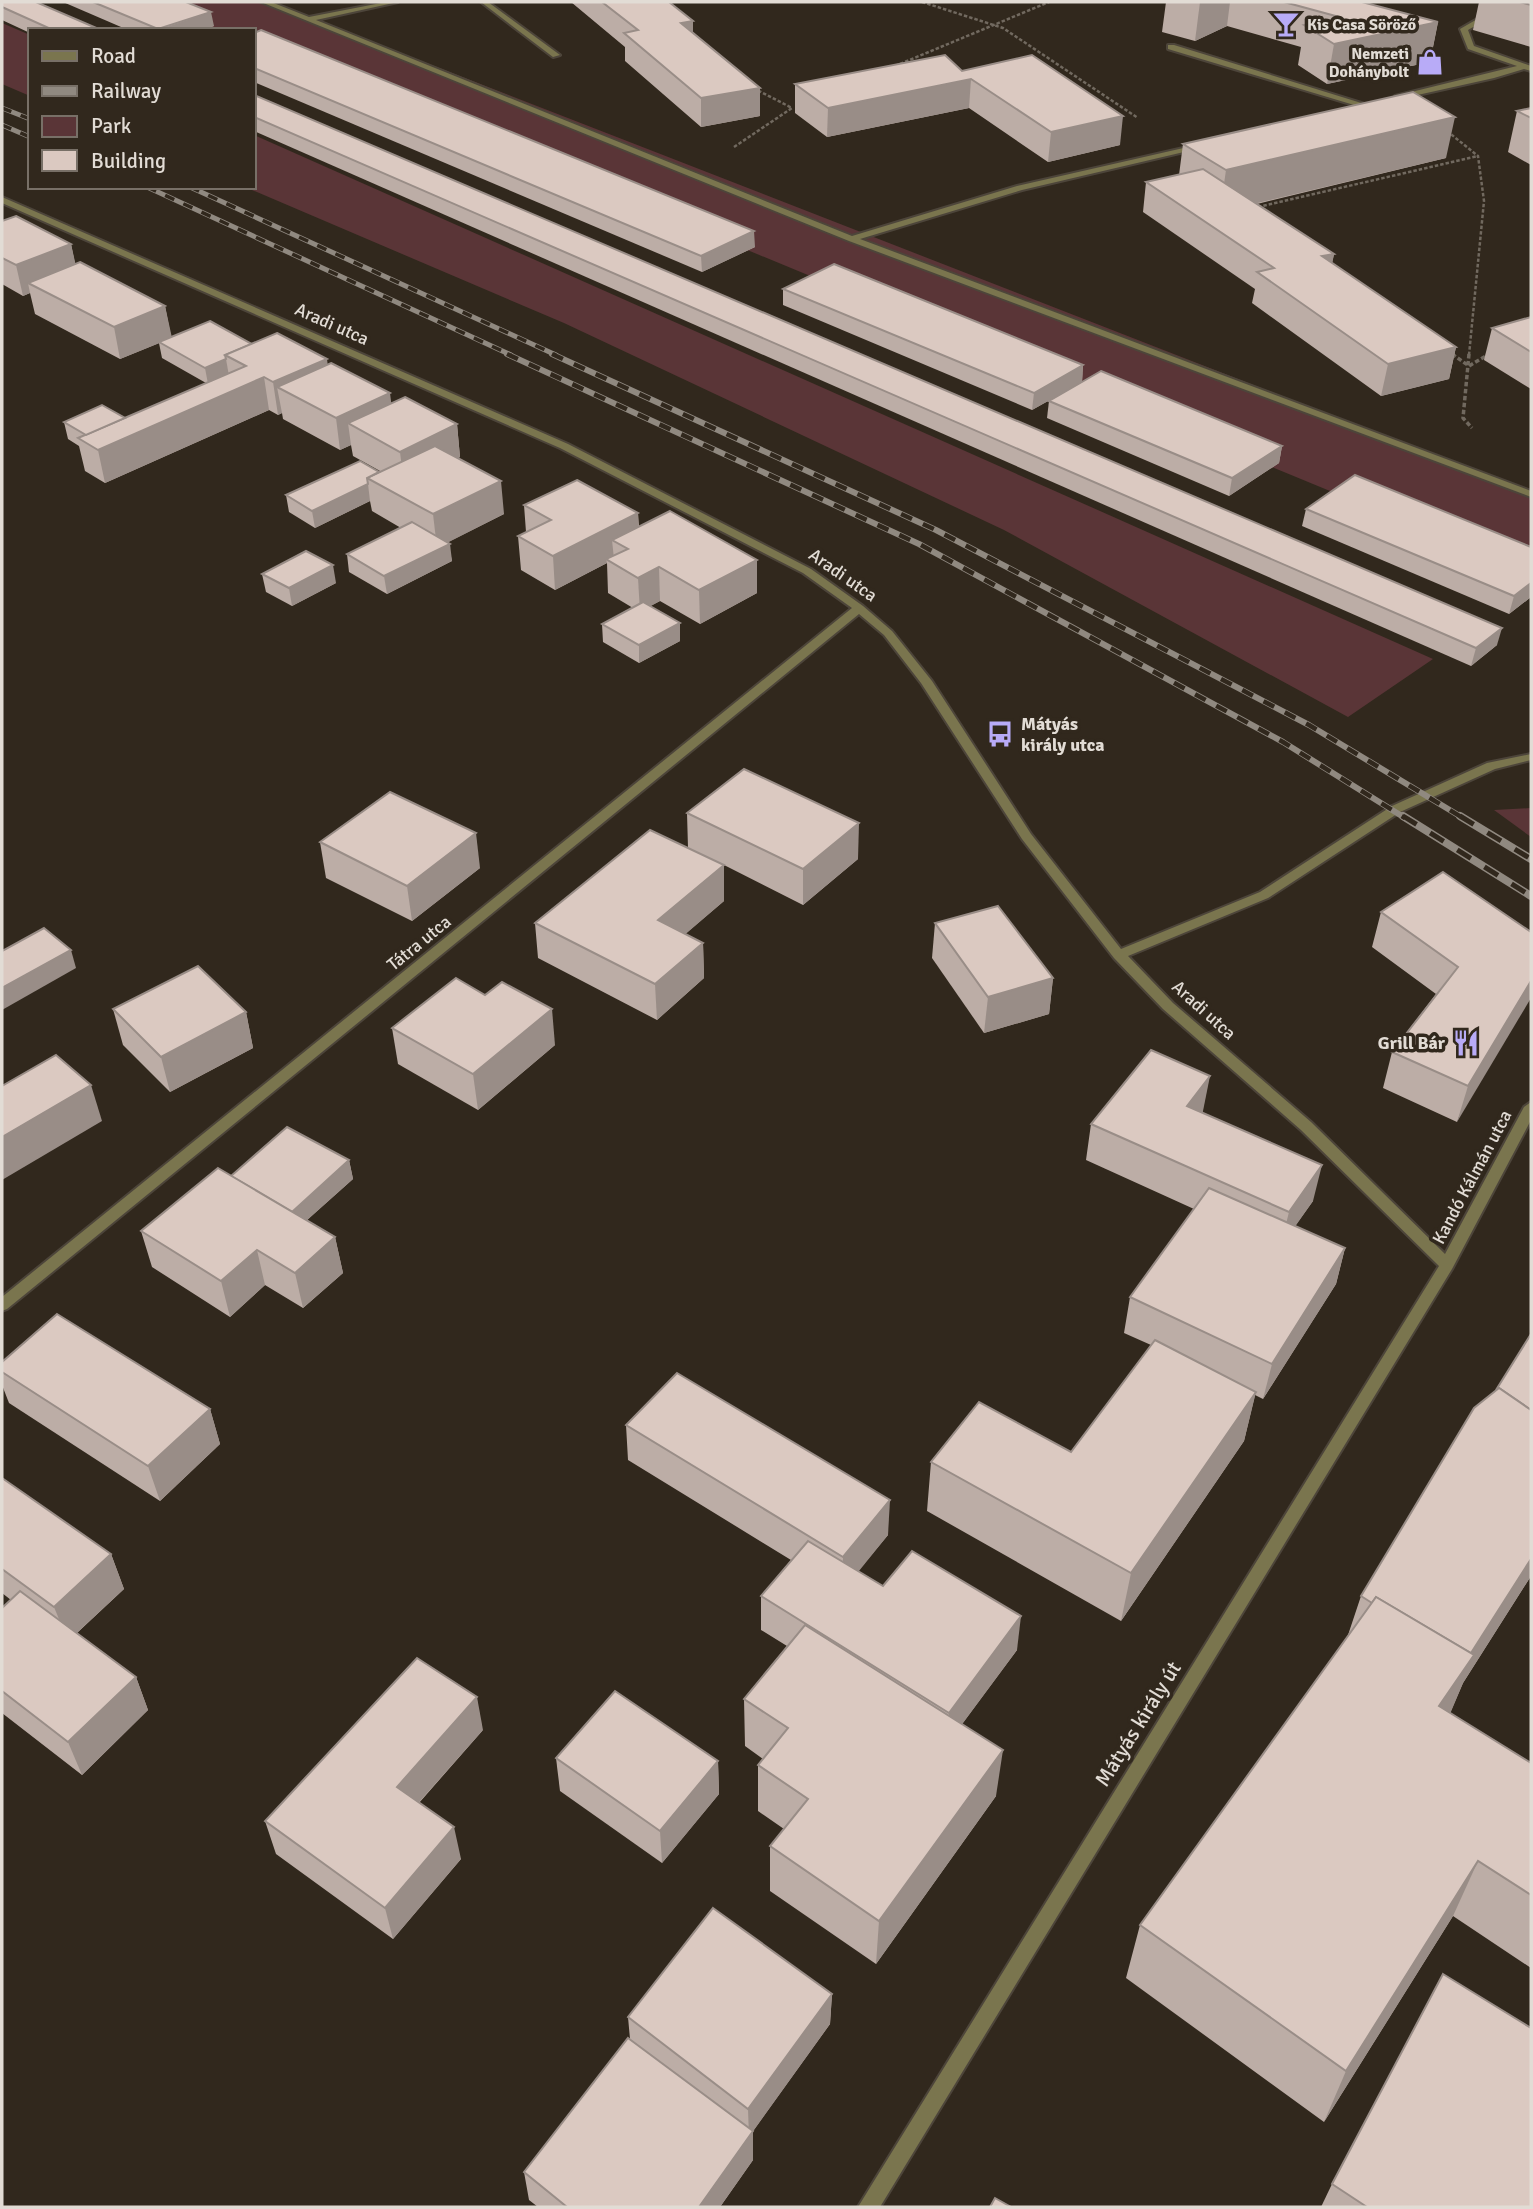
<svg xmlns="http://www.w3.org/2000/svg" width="1533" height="2209" font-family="Signika,sans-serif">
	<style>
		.green { fill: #5a3537 }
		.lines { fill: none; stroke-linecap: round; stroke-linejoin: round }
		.service-casing { stroke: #4d453a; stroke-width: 4 }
		.minor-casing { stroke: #4d453a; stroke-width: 4 }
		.path-far1 { stroke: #71695f; stroke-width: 2.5; stroke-dasharray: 3.5 2; stroke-linecap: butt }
		.path { stroke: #71695f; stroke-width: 3.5; stroke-dasharray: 4.5 2.5; stroke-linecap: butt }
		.service { fill: #7a754e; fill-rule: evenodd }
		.minor { fill: #7a754e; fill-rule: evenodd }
		.rail-far2-casing { stroke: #908980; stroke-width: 5 }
		.rail-far1-casing { stroke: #908980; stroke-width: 6 }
		.rail-casing { stroke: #908980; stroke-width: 8 }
		.rail-far2 { stroke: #31281d; stroke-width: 3.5; stroke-dasharray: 10; stroke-linecap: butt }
		.rail-far1 { stroke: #31281d; stroke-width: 4.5; stroke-dasharray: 12; stroke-linecap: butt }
		.rail { stroke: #31281d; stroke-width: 5; stroke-dasharray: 16; stroke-linecap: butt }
		.wall { fill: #bcada6 }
		.shaded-wall { fill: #998d87 }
		.building { fill: #dbc9c1; stroke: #998d87; stroke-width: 2 }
		.labels { text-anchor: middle; stroke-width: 7; stroke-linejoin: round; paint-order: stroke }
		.far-poi-label { font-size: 16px; font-weight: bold; fill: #e2dcd5; stroke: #31281d; text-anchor: start }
		.street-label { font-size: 18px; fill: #e2dcd5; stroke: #31281d }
		.poi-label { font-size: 18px; font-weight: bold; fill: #e2dcd5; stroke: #31281d; text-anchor: start }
		.near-street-label { font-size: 21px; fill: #e2dcd5; stroke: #31281d }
	</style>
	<rect width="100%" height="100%" fill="#31281d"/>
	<g class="green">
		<polygon points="146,2 270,2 1531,493 1531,555 1480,553 254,46 254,30 214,30"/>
		<polygon points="2,23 30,35 30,96 2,84"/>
		<polygon points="254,135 1433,659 1348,717 1004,530 564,323 245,187 254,187"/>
		<polygon points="1531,808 1531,837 1494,810"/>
	</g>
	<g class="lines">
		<g class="service-casing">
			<polygon id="service" points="1168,45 1174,45 1371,106 1364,108 1168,49"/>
		</g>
		<g class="minor-casing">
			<g id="minor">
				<polygon points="261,2 271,2 309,17 386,2 398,2 316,20 852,236 1017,186 1201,144 1201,148 1022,190 860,239 1531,491 1531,497 849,241"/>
				<polygon points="481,2 488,2 560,55 553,57"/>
				<polygon points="1507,2 1516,2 1468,30 1474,46 1531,66 1531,71 1524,69 1494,78 1395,100 1395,96 1517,66 1468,49 1460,29"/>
				<polygon points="2,197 568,444 811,569 863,606 892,631 932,681 1031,834 1121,949 1260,892 1392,806 1487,763 1531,754 1531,760 1495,769 1400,812 1268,898 1128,956 1173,1003 1311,1122 1445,1254 1524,1107 1531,1102 1531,1120 1452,1269 880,2207 858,2207 1439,1266 1301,1130 1163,1009 1114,958 1022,839 921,683 884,635 859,614 7,1309 2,1311 2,1297 852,608 803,573 560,448 2,203"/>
			</g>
		</g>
		<g class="path-far1">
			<polyline points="922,2 1003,28 1138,118"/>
			<polyline points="895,66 1049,2"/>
			<polyline points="1447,131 1478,156 1484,201 1469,355"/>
			<polyline points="734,147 792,108 757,90"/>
			<polyline points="1258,207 1478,156"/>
			<polyline points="1451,353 1454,355"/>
			<polyline points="1486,355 1490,353"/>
		</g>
		<g class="path">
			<polyline points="1452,354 1469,366 1489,354"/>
			<polyline points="1469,354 1463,418 1472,428"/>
		</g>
		<use href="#service" class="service"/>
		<use href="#minor" class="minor"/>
		<g class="rail-far2-casing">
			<g id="rail-far2">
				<polyline points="2,108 30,119"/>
				<polyline points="2,125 30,137"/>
				<polyline points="147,187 511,355"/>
				<polyline points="190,187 556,355"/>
			</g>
		</g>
		<g class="rail-far1-casing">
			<g id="rail-far1">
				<polyline points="507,354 919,544 1283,742 1405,818"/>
				<polyline points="552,354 936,530 1309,725 1463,818"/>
			</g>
		</g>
		<g class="rail-casing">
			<g id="rail">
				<polyline points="1403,816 1531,896"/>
				<polyline points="1460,816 1531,859"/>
			</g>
		</g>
		<use href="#rail-far2" class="rail-far2"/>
		<use href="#rail-far1" class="rail-far1"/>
		<use href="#rail" class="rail"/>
	</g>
	<g class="wall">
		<polygon points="2,2 101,30 30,30 30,33 2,20"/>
		<polygon points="63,2 186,2 214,26 203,30 128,30"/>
		<polygon points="571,2 669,2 760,116 701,127 625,61 625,47"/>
		<polygon points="1166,2 1362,2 1438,22 1430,62 1327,84 1298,65 1301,47 1227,26 1195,41 1162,32"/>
		<polygon points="1479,2 1531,2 1531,47 1473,30"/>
		<polygon points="254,33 755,247 702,272 254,82"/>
		<polygon points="962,71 1120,145 1048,162 969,108 827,137 795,113 795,84"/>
		<polygon points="254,95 1497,645 1471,666 254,131"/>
		<polygon points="1531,108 1531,165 1508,152 1517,111"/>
		<polygon points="1183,144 1446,158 1257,204 1334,254 1332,263 1456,347 1449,379 1381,396 1252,303 1255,289 1143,212 1146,182 1179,175"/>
		<polygon points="2,221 71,244 75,264 165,306 171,337 252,344 327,359 327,365 392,403 457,424 460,457 458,458 504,514 448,542 452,561 387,594 349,572 347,554 401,528 372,511 370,501 315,528 289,512 286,495 380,471 353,456 351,445 340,450 283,419 282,413 278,415 269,410 105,483 85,471 79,446 68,439 64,422 125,418 206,383 162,358 159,343 120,359 35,314 30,293 23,296 2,284"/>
		<polygon points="783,289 1083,365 1082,382 1032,410 783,305"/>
		<polygon points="1531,317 1531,389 1484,360 1492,328"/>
		<polygon points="1049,401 1282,446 1279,463 1229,496 1047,418"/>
		<polygon points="524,505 638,513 639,527 757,560 757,593 700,624 660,601 650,606 680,641 639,663 603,642 602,624 633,608 608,593 607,563 555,590 521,570 518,536 526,532"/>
		<polygon points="1306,509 1531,547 1531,597 1509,614 1302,526"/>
		<polygon points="262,574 336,583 292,606 266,592"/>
		<polygon points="687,813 858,859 803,905 724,865 724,901 685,934 703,943 704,978 657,1020 538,958 535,923 688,848"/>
		<polygon points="320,842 480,868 412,921 326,878"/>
		<polygon points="1381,912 1531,932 1457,1122 1383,1088 1392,1052 1436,994 1372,947"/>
		<polygon points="935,923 1053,978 1049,1014 984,1033 932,958"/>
		<polygon points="113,1009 246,1012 253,1048 170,1092 123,1045"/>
		<polygon points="392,1028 555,1045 478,1110 398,1064"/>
		<polygon points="1203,1111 1202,1113 1313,1201 1295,1226 1345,1248 1336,1284 1263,1399 1255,1395 1244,1441 1121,1621 927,1511 931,1462 1071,1452 1151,1345 1124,1333 1130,1297 1194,1209 1086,1160 1091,1124"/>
		<polygon points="349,1160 353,1179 307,1220 335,1237 343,1273 303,1308 265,1285 230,1317 152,1267 141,1231 231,1176"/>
		<polygon points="1531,1334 1531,1576 1463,1683 1450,1713 1531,1763 1531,1968 1453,1916 1324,2122 1126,1978 1140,1925 1347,1638 1361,1596 1496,1390"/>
		<polygon points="2,1362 210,1409 220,1444 160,1501 9,1403 2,1385"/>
		<polygon points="626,1425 888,1535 858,1571 883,1586 1017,1650 962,1724 996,1796 876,1964 770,1891 770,1846 784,1829 758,1811 758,1765 763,1759 745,1746 744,1699 787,1646 761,1630 761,1596 791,1560 628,1460"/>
		<polygon points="2,1478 111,1554 124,1589 77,1633 136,1677 148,1710 82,1775 2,1713 2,1608 11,1600 2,1593"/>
		<polygon points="483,1730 419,1803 461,1859 393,1939 276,1854 265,1821"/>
		<polygon points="556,1758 718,1761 719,1794 662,1863 560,1791"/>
		<polygon points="832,1994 830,2024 753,2131 753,2160 720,2207 538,2207 529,2200 524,2172 630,2039 628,2017"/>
		<polygon points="1332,2184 1531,2207 1321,2207"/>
	</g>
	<g class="shaded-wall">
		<polygon points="1200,2 1230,2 1227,26 1195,41"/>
		<polygon points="211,12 214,26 203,30 158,30"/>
		<polygon points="693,21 693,49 681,23"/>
		<polygon points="1438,22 1430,62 1327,84 1334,44"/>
		<polygon points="971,79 969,108 827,137 828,108"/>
		<polygon points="760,88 760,116 701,127 701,98"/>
		<polygon points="1123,116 1120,145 1048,162 1051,132"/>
		<polygon points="1455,117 1446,158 1220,212 1226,170"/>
		<polygon points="754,231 755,247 702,272 701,256"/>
		<polygon points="71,244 78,275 28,283 30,293 23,296 16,265"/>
		<polygon points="1334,254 1328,285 1322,256"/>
		<polygon points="165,306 172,338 120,359 114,327"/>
		<polygon points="1456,347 1449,379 1381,396 1388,364"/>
		<polygon points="226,359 229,376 208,384 205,368"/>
		<polygon points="327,359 331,391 277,387 282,413 278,415 273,382"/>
		<polygon points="1083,365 1082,382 1032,410 1034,393"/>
		<polygon points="264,377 269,410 105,483 98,450"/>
		<polygon points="390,393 394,425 348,423 351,445 340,450 336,418"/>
		<polygon points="457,424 460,457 404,485 400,452"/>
		<polygon points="1282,446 1279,463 1229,496 1232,478"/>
		<polygon points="501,481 504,514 437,548 433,514"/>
		<polygon points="368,484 370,501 315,528 312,511"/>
		<polygon points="638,513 639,546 628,549 612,540 614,559 606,559 607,563 555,590 553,556"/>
		<polygon points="450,544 452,561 387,594 384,576"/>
		<polygon points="757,560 757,593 700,624 699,590"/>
		<polygon points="333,565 336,583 292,606 289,588"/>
		<polygon points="659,567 660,601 640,612 638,578"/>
		<polygon points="1531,583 1531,597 1509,614 1514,596"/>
		<polygon points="680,623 680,641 639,663 639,645"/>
		<polygon points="1502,628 1497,645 1471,666 1476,648"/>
		<polygon points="859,823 858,859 803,905 803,869"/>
		<polygon points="476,833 480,868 412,921 407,886"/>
		<polygon points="724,865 724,901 660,956 658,920"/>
		<polygon points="703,943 704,978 657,1020 655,984"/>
		<polygon points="71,950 76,968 2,1010 2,988"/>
		<polygon points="1053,978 1049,1014 984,1033 988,997"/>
		<polygon points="1531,981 1531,998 1457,1122 1468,1086"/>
		<polygon points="552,1009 555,1045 478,1110 473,1074"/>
		<polygon points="246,1012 253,1048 170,1092 161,1057"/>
		<polygon points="1210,1076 1203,1111 1180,1142 1187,1106"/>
		<polygon points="91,1085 102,1121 2,1180 2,1137"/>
		<polygon points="349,1160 353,1179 296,1230 292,1212"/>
		<polygon points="1322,1165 1313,1201 1280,1248 1289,1212"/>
		<polygon points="335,1237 343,1273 303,1308 295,1273"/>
		<polygon points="1345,1248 1336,1284 1263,1399 1272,1364"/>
		<polygon points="257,1250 265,1285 230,1317 221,1281"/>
		<polygon points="1256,1392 1244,1441 1121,1621 1131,1573"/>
		<polygon points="210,1409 220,1444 160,1501 148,1466"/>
		<polygon points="890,1500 888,1535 842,1592 843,1557"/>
		<polygon points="111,1554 124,1589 68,1641 54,1607"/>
		<polygon points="1531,1559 1531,1576 1463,1683 1450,1714 1439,1706 1468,1658"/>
		<polygon points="1021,1616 1017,1650 946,1746 949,1713"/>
		<polygon points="136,1677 148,1710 82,1775 68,1742"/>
		<polygon points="477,1697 483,1730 404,1819 397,1787"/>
		<polygon points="1003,1750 996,1796 876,1964 879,1921"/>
		<polygon points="718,1761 719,1794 662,1863 660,1831"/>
		<polygon points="454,1827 461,1859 393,1939 385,1908"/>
		<polygon points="1478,1861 1453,1916 1324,2122 1346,2071"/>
		<polygon points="832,1994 830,2024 749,2137 748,2109"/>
		<polygon points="753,2131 753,2160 720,2207 699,2207"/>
	</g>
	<g class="building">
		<polygon points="2,2 36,2 101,30 53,30 2,7"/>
		<polygon points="93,2 186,2 211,12 158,29"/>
		<polygon points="602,2 669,2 693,21 681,23 760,88 701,98 624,33 638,30"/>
		<polygon points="1284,2 1362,2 1438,22 1334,44 1304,25 1343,18"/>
		<polygon points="1520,2 1531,2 1531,5"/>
		<polygon points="261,30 754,231 701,256 254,68 254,33"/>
		<polygon points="945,55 962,71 1032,55 1123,116 1051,132 971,79 828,108 795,84"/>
		<polygon points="1413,92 1455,117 1226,170 1183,144"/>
		<polygon points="254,95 1502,628 1476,648 254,117"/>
		<polygon points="1531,108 1531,118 1517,111"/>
		<polygon points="1203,169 1334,254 1322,256 1456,347 1388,364 1257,272 1274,268 1146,182"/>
		<polygon points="16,216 71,244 16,265 2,258 2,221"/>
		<polygon points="80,262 165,306 114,327 28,283"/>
		<polygon points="834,264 1083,365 1034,393 783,289"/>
		<polygon points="1531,317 1531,352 1492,328"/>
		<polygon points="210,321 252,344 225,355 226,359 205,368 159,342"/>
		<polygon points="277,333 327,359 273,382 264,377 98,450 78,438 246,366 225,355"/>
		<polygon points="331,363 390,393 336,418 277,387"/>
		<polygon points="1101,371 1282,446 1232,478 1049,401"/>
		<polygon points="405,397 457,424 400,452 348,423"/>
		<polygon points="102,405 125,418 86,435 64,422"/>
		<polygon points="435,446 501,481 433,514 367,478"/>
		<polygon points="360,461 379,472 367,478 368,484 312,511 286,495"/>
		<polygon points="1355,475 1531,547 1531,583 1514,596 1306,509"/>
		<polygon points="577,480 638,513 553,556 518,536 551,520 524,505"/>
		<polygon points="670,511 757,560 699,590 659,567 638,578 606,559 628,549 612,540"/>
		<polygon points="412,522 450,544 384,576 347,554"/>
		<polygon points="306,551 333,565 289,588 262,574"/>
		<polygon points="643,602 680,623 639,645 602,624"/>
		<polygon points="744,769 859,823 803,869 687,813"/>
		<polygon points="390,792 476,833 407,886 320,842"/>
		<polygon points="650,830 724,865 658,920 703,943 655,984 535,923"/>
		<polygon points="1443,872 1531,932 1531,981 1468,1086 1392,1052 1458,967 1381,912"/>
		<polygon points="998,906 1053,978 988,997 935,923"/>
		<polygon points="44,928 71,950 2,988 2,951"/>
		<polygon points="198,966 246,1012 161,1057 113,1009"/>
		<polygon points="456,978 485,995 502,982 552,1009 473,1074 392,1028"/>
		<polygon points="1151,1050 1210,1076 1187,1106 1322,1165 1289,1212 1091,1124"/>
		<polygon points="56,1055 91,1085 2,1137 2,1086"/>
		<polygon points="287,1127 349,1160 292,1212 231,1176"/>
		<polygon points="218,1168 335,1237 295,1273 257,1250 221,1281 141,1231"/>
		<polygon points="1209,1188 1345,1248 1272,1364 1130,1297"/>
		<polygon points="57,1314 210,1409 148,1466 2,1372 2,1362"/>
		<polygon points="1531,1334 1531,1410 1499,1388 1496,1390"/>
		<polygon points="1155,1340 1256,1392 1131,1573 931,1462 979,1402 1071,1452"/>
		<polygon points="677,1373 890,1500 843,1557 626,1425"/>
		<polygon points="1499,1388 1531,1410 1531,1559 1471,1653 1376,1597 1372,1603 1361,1596 1474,1408"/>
		<polygon points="2,1478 111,1554 54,1607 2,1569"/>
		<polygon points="808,1541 883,1586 912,1551 1021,1616 949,1713 761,1596"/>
		<polygon points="20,1591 136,1677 68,1742 2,1691 2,1608"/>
		<polygon points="1376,1597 1474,1655 1439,1706 1531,1763 1531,1895 1478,1861 1346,2071 1140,1925"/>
		<polygon points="805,1625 1003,1750 879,1921 770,1846 808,1799 758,1765 788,1728 744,1699"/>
		<polygon points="417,1658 477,1697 397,1787 454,1827 385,1908 265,1821"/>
		<polygon points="615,1691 718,1761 660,1831 556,1758"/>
		<polygon points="713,1908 832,1994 748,2109 628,2017"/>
		<polygon points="1443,1974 1531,2028 1531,2207 1367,2207 1332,2184"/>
		<polygon points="628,2038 753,2131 699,2207 567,2207 524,2172"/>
		<polygon points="995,2198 1011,2207 990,2207"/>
	</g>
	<defs>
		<g id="bar-bare" transform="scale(2.1)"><path d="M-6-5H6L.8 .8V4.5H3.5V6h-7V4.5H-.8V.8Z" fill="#b8abf7" stroke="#31281d" stroke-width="2.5" paint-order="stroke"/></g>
		<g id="shop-bare" transform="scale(2.1)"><path d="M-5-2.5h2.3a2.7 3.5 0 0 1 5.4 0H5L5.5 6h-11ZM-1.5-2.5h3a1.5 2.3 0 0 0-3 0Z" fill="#b8abf7" stroke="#31281d" stroke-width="2.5" paint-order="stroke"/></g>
		<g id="bus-bare" transform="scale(2.1)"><path d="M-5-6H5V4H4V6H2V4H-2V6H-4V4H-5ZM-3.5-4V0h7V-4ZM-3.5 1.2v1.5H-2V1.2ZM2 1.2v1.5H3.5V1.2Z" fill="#b8abf7" stroke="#31281d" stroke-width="2.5" paint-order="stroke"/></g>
		<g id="restaurant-bare" transform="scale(2.1)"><path d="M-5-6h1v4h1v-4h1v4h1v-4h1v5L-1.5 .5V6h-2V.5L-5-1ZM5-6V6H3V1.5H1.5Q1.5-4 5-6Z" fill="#b8abf7" stroke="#31281d" stroke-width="2.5" paint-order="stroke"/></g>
	</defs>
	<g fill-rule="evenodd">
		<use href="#bar-bare" x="1286" y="24"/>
		<use href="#shop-bare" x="1430" y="62"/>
		<use href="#bus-bare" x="1000" y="734"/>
		<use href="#restaurant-bare" x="1466" y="1043"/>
	</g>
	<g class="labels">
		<g class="far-poi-label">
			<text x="1307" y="30">Kis Casa Söröző</text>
			<text x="1409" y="59" text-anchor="end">Nemzeti<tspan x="1409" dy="18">Dohánybolt</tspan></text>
		</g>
		<g class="street-label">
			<text transform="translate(332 324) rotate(24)" y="6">Aradi utca</text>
			<text transform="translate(843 575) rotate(35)" y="6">Aradi utca</text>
			<text transform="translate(419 943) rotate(-39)" y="6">Tátra utca</text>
			<text transform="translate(1204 1010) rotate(42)" y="6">Aradi utca</text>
			<text transform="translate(1472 1177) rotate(-62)" y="6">Kandó Kálmán utca</text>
		</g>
		<g class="poi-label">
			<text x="1021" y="730">Mátyás<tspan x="1021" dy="21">király utca</tspan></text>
			<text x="1445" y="1049" text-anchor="end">Grill Bár</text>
		</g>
		<g class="near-street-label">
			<text transform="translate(1138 1724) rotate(-58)" y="7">Mátyás király út</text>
		</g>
	</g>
	<rect width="1533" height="2209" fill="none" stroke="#e2dcd5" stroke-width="7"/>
	<rect x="28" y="28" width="228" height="161" fill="#31281d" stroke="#787067" stroke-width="2"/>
	<rect x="42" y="51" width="35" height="10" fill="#7a754e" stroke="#787067" stroke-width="2"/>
	<text x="91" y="63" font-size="21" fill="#e2dcd5">Road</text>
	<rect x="42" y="86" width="35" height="10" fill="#908980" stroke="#787067" stroke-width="2"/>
	<text x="91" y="98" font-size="21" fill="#e2dcd5">Railway</text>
	<rect x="42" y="116" width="35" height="21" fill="#5a3537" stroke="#787067" stroke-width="2"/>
	<text x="91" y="133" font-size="21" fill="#e2dcd5">Park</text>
	<rect x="42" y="150" width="35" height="21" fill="#dbc9c1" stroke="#787067" stroke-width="2"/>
	<text x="91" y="168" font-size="21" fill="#e2dcd5">Building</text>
</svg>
